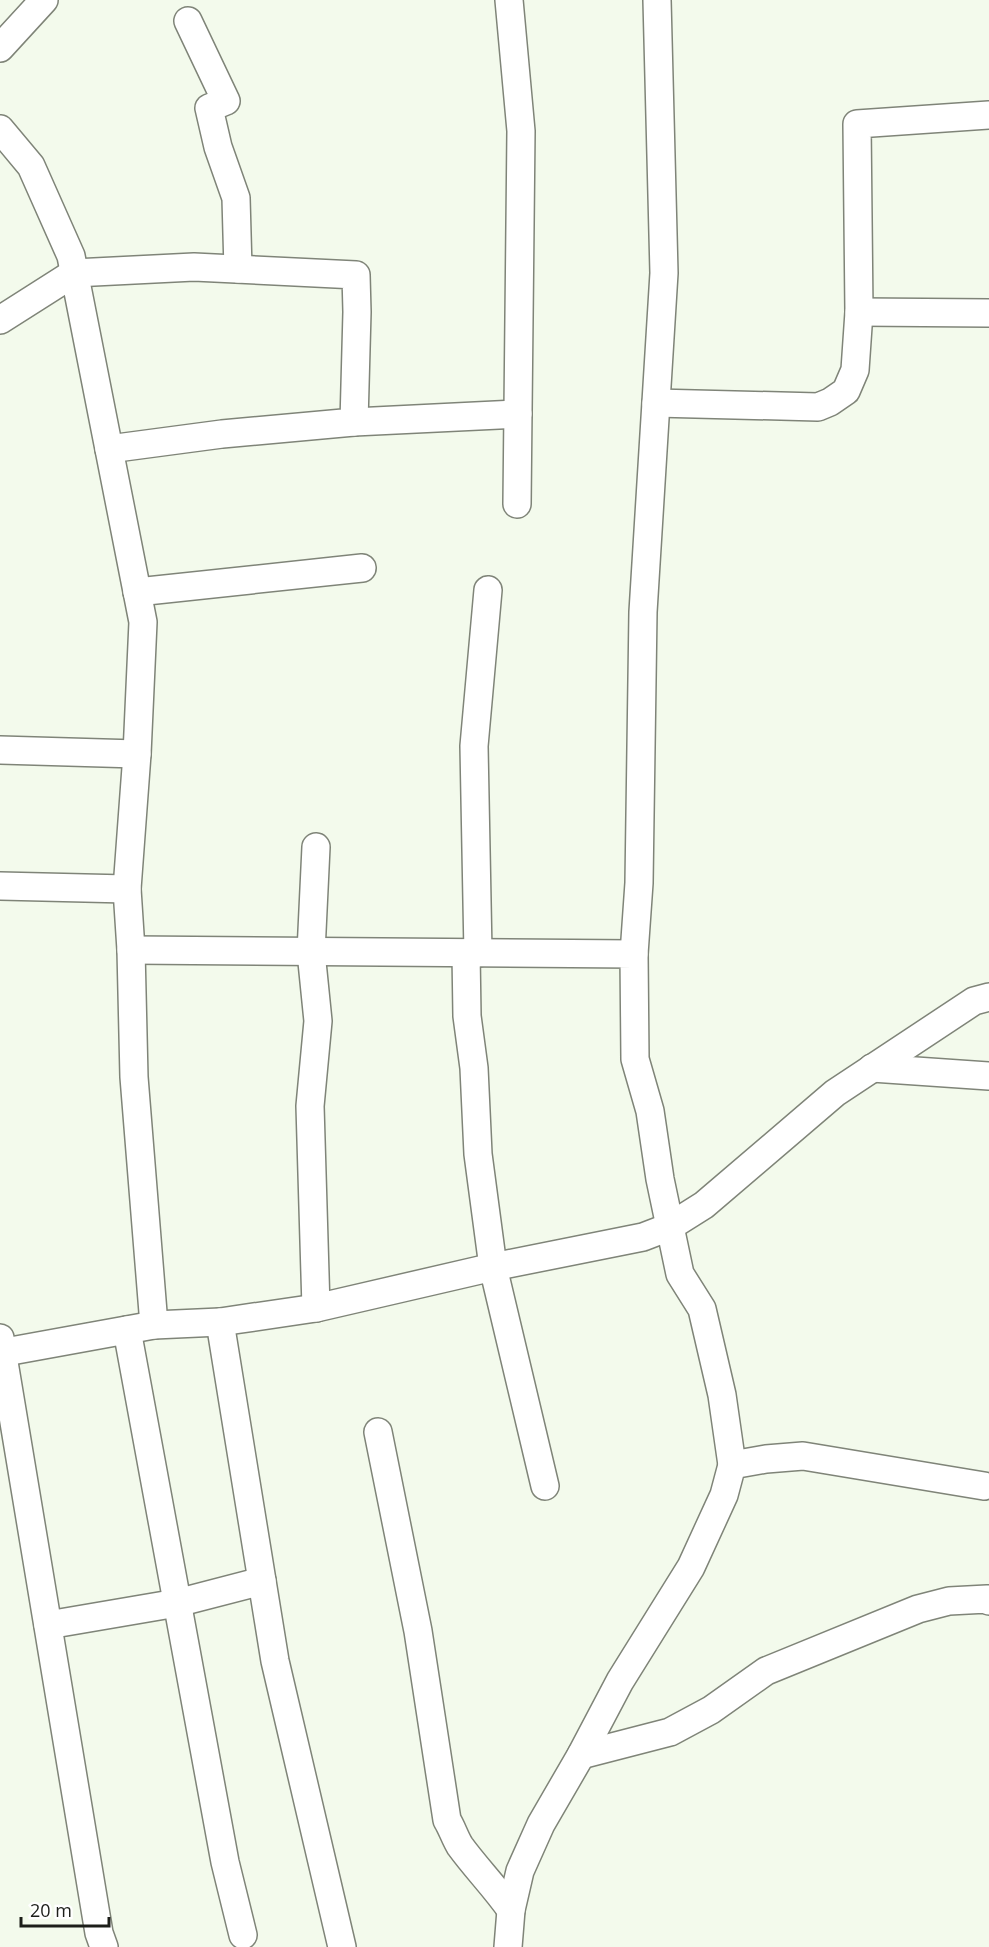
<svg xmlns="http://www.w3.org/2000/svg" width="989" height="1947" font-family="'Open Sans',sans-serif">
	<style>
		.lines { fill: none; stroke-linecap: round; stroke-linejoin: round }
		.minor-casing { stroke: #7f8478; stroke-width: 30 }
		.minor { stroke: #fff; stroke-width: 27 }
	</style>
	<rect width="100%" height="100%" fill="#f3faec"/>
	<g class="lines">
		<g class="minor-casing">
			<g id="minor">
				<polyline points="509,0 521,131 517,504"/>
				<polyline points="188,21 226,101 209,108 218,147 236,198 238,269"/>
				<polyline points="0,48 44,0"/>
				<polyline points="0,129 31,166 71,256 143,622 137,754 127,889 131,950 134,1077 154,1325"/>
				<polyline points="859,312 989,313"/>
				<polyline points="0,320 74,273 194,267 356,275 357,312 354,422 222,434 109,449"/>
				<polyline points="656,403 818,407 830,402 846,391 855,370 859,312 857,124 989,115"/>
				<polyline points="354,422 518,414"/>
				<polyline points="137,592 362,568"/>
				<polyline points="0,750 137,754"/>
				<polyline points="316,847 311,952 318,1021 310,1106 316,1308"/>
				<polyline points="0,886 127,889"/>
				<polyline points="131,950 634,954 635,1059 650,1111 660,1179 680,1274 702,1309 722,1395 732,1465"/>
				<polyline points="466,953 467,1016 474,1068 478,1154 493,1267 545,1486"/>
				<polyline points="478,953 474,746 488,590"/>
				<polyline points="634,954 639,883 643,612 664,273 657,0"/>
				<polyline points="872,1068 989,1076"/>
				<polyline points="220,1322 275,1661 342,1947"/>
				<polyline points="127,1330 225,1862 243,1935"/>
				<polyline points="0,1338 99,1933 104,1947"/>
				<polyline points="0,1353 154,1325 220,1322 316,1308 493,1267 643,1237 669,1227 704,1205 835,1093 974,1001 989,997"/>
				<path d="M378,1432L418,1631L447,1820C452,1828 455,1838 460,1846C476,1868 495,1887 511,1910"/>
				<polyline points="48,1625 177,1603 262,1581"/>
				<polyline points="581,1755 670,1732 711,1710 766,1671 918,1609 949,1601 987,1599 989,1601"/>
				<polyline points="508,1947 511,1910 520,1871 541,1824 581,1755 620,1681 691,1567 724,1495 732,1465 766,1459 803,1456 984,1486"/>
			</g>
		</g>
		<use href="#minor" class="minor"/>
	</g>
	<path d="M21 1917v9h88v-9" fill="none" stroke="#1c1e19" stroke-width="3"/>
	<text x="30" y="1917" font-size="18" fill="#1c1e19" stroke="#ffffff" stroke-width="4.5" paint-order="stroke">20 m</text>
</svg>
